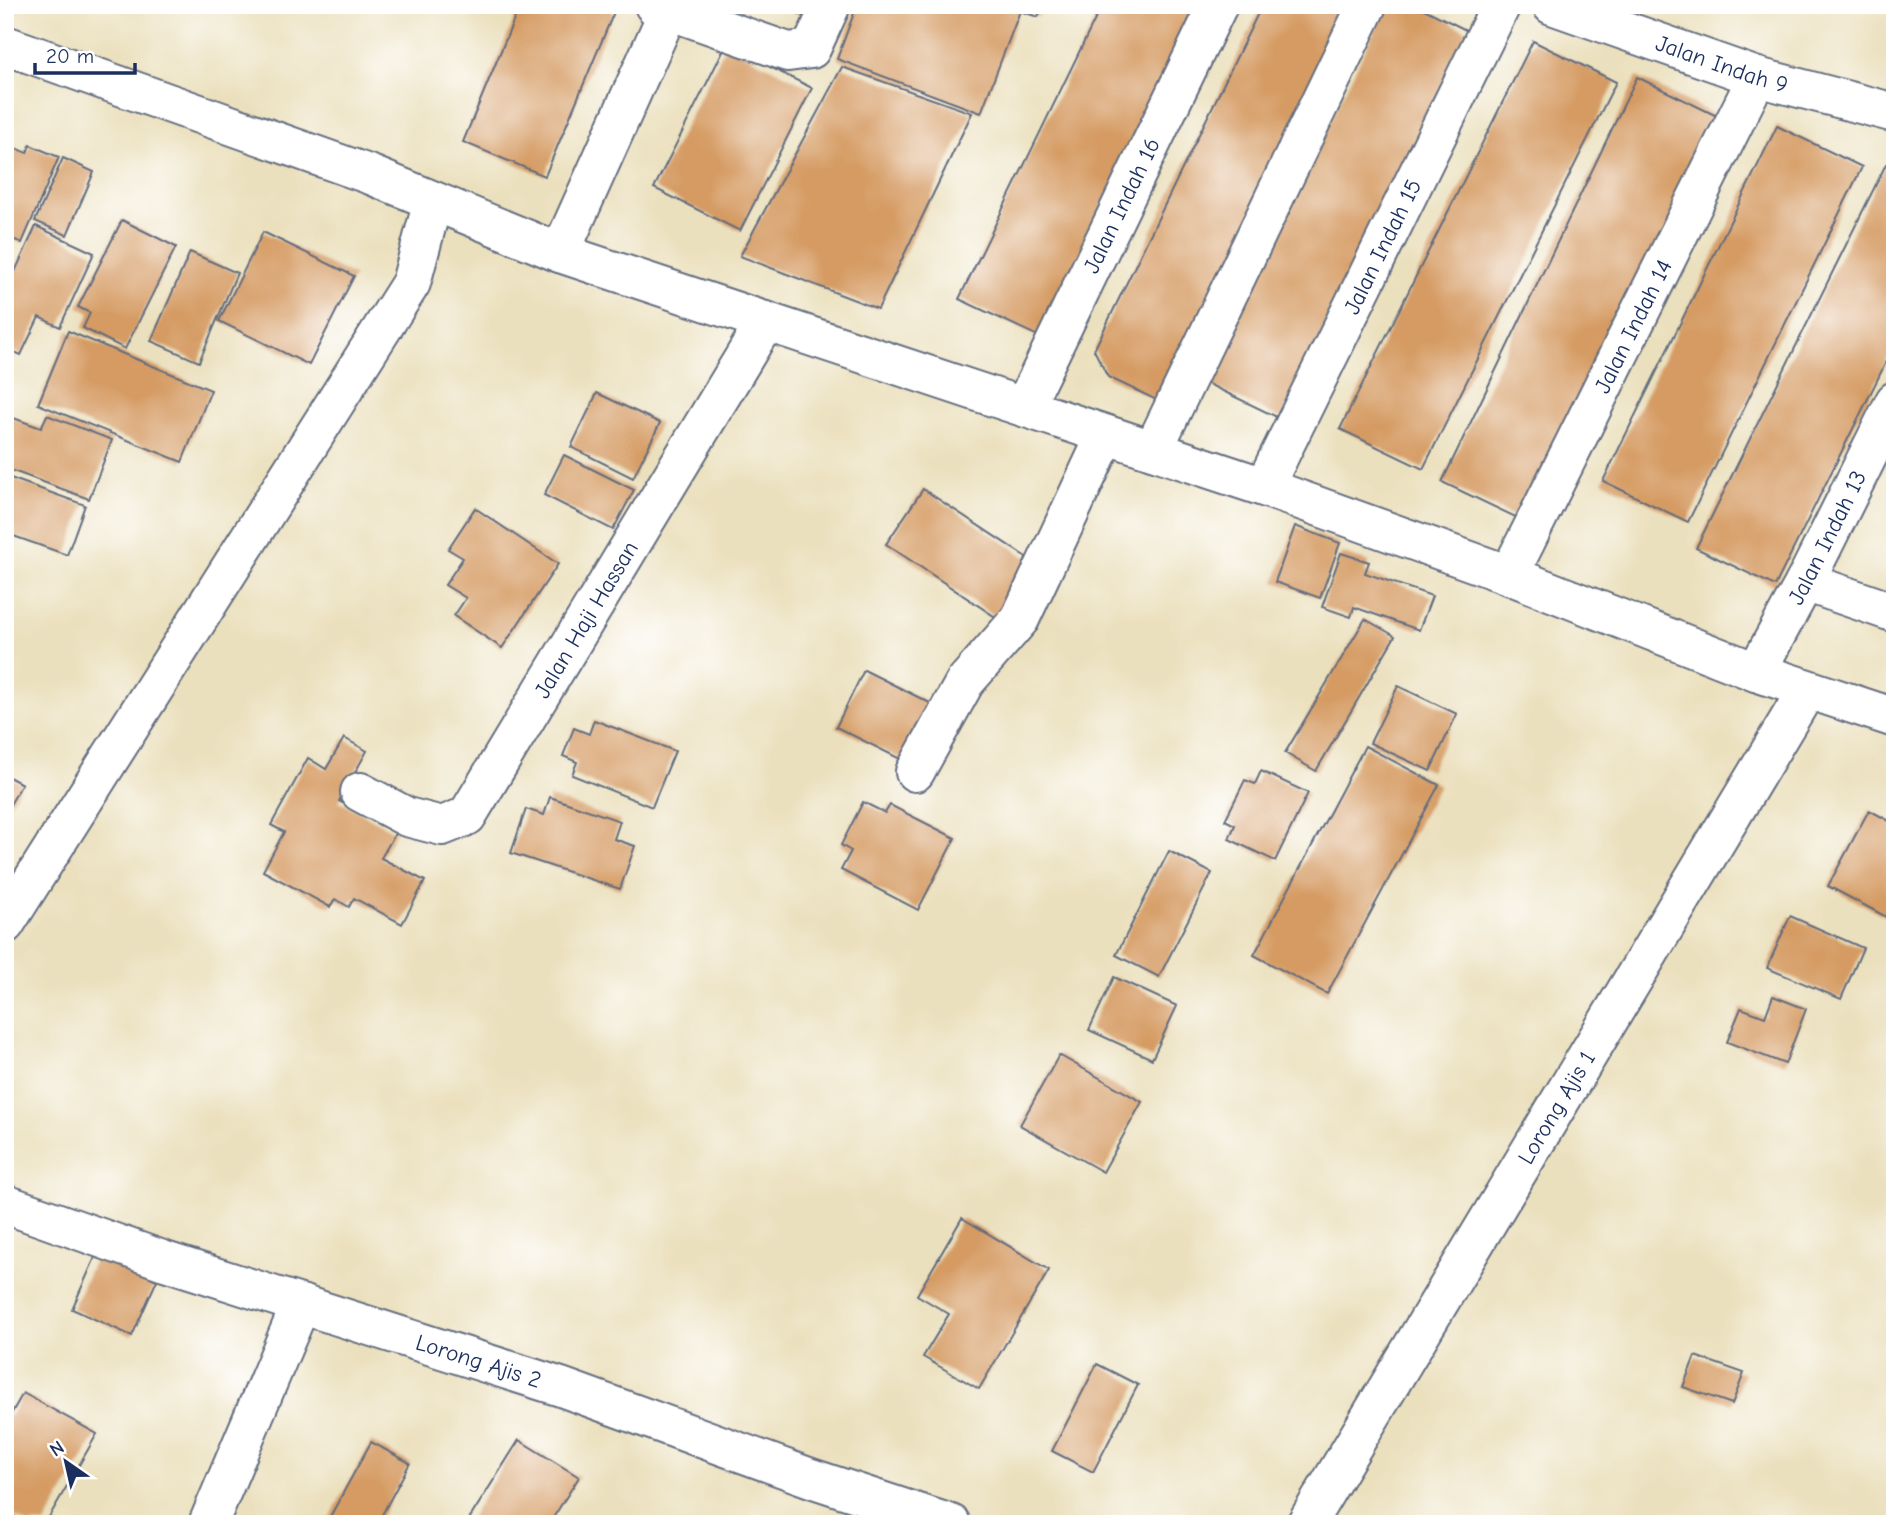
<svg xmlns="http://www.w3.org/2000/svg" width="1900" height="1529" font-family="'Comic Neue',sans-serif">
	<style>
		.building { fill: #d59b64 }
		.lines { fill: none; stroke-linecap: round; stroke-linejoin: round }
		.minor-casing { stroke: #646d7f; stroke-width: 42 }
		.minor { stroke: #fff; stroke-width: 38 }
		.labels { text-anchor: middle; stroke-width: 5; stroke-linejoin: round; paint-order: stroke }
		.street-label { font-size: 23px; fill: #1b2f5e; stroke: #fff }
	</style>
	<rect width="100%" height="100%" fill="#fff"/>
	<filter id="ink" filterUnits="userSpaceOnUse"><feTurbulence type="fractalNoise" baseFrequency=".0143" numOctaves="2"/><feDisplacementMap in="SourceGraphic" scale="14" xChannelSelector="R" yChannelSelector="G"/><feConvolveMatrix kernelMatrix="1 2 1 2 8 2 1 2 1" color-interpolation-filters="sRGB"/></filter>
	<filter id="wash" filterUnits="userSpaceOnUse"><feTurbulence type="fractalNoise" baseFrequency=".00686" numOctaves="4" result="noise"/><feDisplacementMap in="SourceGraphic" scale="28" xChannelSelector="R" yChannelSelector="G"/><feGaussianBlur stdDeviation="1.57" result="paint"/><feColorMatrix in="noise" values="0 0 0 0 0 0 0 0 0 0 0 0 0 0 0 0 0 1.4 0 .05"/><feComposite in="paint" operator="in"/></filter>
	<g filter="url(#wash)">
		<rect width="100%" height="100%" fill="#ebe0bd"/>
		<g id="blocks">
			<g class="building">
				<polygon points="520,5 598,5 614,12 545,176 463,142"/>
				<polygon points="777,5 810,5 806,17"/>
				<polygon points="857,5 1043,5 1038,17 1020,11 981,113 837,59"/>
				<polygon points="1102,5 1200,5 1040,337 959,299"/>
				<polygon points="1262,5 1362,5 1167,405 1108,377 1094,350"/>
				<polygon points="1387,5 1416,5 1472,33 1281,419 1202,381"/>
				<polygon points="1533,41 1616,82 1423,469 1340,429"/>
				<polygon points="726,45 812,88 740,231 654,188"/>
				<polygon points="842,67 972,113 878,309 740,256"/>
				<polygon points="1637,77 1721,118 1526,522 1442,482"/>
				<polygon points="1777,126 1862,167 1688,522 1603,481"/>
				<polygon points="30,145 59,157 22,243 5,236 5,202 8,195 5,194 5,157 10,146 27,153"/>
				<polygon points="63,158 94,172 67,235 35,221"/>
				<polygon points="1886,164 1895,168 1895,344 1775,586 1696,548"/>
				<polygon points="122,220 176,247 125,349 83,328 90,313 78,307"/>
				<polygon points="36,226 94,253 60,327 39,317 21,355 5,348 5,293"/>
				<polygon points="263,232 354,276 309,365 219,321"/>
				<polygon points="190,252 237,273 199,362 151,341"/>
				<polygon points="68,331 211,390 182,462 38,404"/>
				<polygon points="597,393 660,423 633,478 571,447"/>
				<polygon points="5,415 41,428 47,415 112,440 89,499 5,468"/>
				<polygon points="564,455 634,490 613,530 544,495"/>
				<polygon points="5,476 85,505 67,555 5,533"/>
				<polygon points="923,489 1038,565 1000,620 886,544"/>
				<polygon points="475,508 558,564 502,648 454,616 466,598 445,585 463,558 448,549"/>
				<polygon points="1295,526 1340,543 1320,598 1275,582"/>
				<polygon points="1341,553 1369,562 1365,573 1432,596 1419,630 1354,607 1351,617 1322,607"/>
				<polygon points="1894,569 1895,569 1895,588 1889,587"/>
				<polygon points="1365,619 1395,636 1316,771 1285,753"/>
				<polygon points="864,670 938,707 910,764 836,727"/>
				<polygon points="1398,686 1457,714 1430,771 1370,743"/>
				<polygon points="594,720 675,751 652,807 572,775 577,762 563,756 574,728 589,734"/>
				<polygon points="344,738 367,751 339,801 396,832 381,858 425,881 402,924 354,898 349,907 335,899 330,907 263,871 284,832 271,825 308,758 326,769"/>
				<polygon points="1365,746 1439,785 1327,994 1254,955"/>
				<polygon points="1261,771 1308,793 1275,861 1229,839 1235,825 1225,820 1245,780 1255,784"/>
				<polygon points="5,775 22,784 5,813"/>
				<polygon points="550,797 620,821 614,839 635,846 620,889 511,853 526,809 544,815"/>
				<polygon points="863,802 885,813 890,805 955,838 918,910 841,870 851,851 841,845"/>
				<polygon points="1869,810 1895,824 1895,850 1892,855 1895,857 1894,921 1828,886"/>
				<polygon points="1169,851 1212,873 1159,977 1116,955"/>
				<polygon points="1790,916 1863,948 1841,999 1767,968"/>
				<polygon points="1114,977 1177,1006 1152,1059 1089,1030"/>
				<polygon points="1773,996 1806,1009 1785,1064 1727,1042 1741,1008 1765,1017"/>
				<polygon points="1059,1055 1142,1102 1103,1172 1020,1125"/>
				<polygon points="962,1218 1049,1270 979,1389 923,1357 949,1314 917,1295"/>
				<polygon points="97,1253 157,1280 132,1336 72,1309"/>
				<polygon points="1695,1356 1744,1373 1732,1404 1683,1387"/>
				<polygon points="1097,1364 1138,1385 1093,1472 1052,1451"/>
				<polygon points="23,1393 97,1434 45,1524 28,1524 5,1511 5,1413 10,1416"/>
				<polygon points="519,1440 579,1477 549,1524 466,1524"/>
				<polygon points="371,1442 410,1463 377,1524 326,1524"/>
			</g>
		</g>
	</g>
	<g filter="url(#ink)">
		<use href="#blocks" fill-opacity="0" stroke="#646d7f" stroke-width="2"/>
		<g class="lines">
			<g class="minor-casing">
				<g id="minor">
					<polyline points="654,5 788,52 811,49 831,5"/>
					<path id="s1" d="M1552,5L1757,77L1895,113"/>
					<polyline points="5,45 371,175 560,253 1264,487 1509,575 1756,672 1895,718"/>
					<polyline points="560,253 668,12"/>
					<path id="s2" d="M1024,407L1218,5"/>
					<polyline points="1153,450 1367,5"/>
					<path id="s3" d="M1264,487L1501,5"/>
					<path id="s4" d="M1509,575L1757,77"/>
					<polyline points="1805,582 1895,613"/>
					<path id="s5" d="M1756,672L1805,582L1895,401"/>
					<polyline points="915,772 965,682 1020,619 1106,435"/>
					<path id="s6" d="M360,792L407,817L442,826L467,816L766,321"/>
					<polyline points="5,924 411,283 433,201"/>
					<path id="s7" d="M5,1204L165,1261L561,1387L811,1478L951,1524"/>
					<polyline points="208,1524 301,1304"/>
					<path id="s8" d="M1306,1524L1807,690"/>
				</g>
			</g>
			<use href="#minor" class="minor"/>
		</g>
	</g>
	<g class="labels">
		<g class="street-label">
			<text dy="8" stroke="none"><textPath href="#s1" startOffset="180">Jalan Indah 9</textPath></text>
			<text dy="8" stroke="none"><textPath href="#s2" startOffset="224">Jalan Indah 16</textPath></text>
			<text dy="8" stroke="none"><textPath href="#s3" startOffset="268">Jalan Indah 15</textPath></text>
			<text dy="8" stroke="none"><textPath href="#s4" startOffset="278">Jalan Indah 14</textPath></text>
			<text dy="8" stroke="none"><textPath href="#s5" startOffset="152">Jalan Indah 13</textPath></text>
			<text dy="8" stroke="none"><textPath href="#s6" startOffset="346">Jalan Haji Hassan</textPath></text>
			<text dy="8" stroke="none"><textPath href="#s8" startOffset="486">Lorong Ajis 1</textPath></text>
			<text dy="8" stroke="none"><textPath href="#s7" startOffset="499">Lorong Ajis 2</textPath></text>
		</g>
	</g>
	<rect width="1900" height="1529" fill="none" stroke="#fff" stroke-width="28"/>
	<g transform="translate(66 1462) rotate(326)" stroke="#ffffff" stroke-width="5" paint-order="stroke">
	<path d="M0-5L12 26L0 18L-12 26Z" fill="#1b2f5e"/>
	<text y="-10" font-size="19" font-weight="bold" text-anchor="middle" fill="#1b2f5e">N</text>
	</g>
	<path d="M35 63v10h100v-10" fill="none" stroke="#1b2f5e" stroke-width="3.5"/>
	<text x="46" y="63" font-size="21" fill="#1b2f5e" stroke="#ffffff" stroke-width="5" paint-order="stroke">20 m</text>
</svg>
